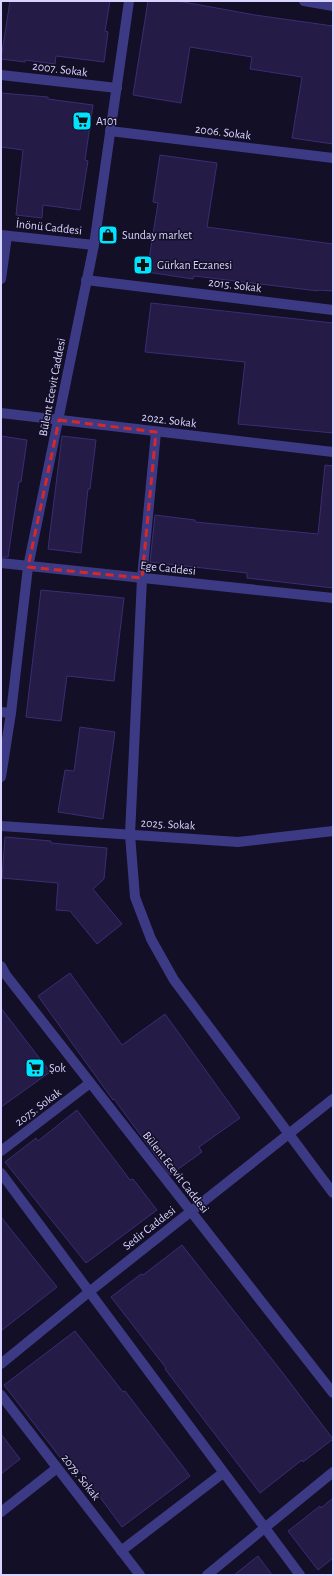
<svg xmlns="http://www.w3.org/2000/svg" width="334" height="1576" font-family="'Alegreya Sans',sans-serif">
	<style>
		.building { fill: #241b47; stroke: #3b2d73 }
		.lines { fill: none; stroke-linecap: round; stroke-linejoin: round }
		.minor { stroke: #3d3a85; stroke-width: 10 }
		.marked { fill: none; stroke: #d62828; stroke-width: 3; stroke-dasharray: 8 5; stroke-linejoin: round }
		.labels { text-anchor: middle; stroke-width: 3; stroke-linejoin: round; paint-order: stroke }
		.street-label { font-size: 12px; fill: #d9d4ff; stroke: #130f26 }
		.poi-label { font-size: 12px; fill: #d9d4ff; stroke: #130f26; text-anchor: start }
	</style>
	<rect width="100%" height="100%" fill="#130f26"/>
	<g class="building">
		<polygon points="10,1 110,1 105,31 108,32 104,62 56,56 55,64 25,60 25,62 1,59"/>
		<polygon points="148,1 178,1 255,15 333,26 333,144 292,138 302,77 250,69 252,57 190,47 181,103 133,95"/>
		<polygon points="1,93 48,97 48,99 93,105 85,160 88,161 80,210 43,205 42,218 16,215 23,150 1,147"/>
		<polygon points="160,155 217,163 207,227 333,244 333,291 318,290 318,291 194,276 193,279 147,272 158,203 153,202"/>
		<polygon points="151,303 333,323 333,433 238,424 245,362 145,352"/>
		<polygon points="1,436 27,440 21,482 19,482 8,557 1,557"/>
		<polygon points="62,436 96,440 90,489 88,489 81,553 48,549"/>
		<polygon points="325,465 333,466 333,588 247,578 247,573 150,562 155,515 195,520 195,522 318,534"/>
		<polygon points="41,590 124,598 114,681 67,676 61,721 26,717"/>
		<polygon points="80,727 115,732 103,819 58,812 65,770 74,771"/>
		<polygon points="5,837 51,841 51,843 107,848 104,879 93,889 122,924 97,944 70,911 56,910 58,883 2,878"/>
		<polygon points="70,973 122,1045 165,1014 240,1118 199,1147 202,1152 170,1175 114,1099 113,1100 38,996"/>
		<polygon points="1,1008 50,1072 1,1107"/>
		<polygon points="77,1110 130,1180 133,1179 157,1210 86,1263 5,1162 36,1138 38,1141"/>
		<polygon points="1,1217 57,1287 1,1331"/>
		<polygon points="182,1245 282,1372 333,1439 303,1462 302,1460 260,1493 165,1369 166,1368 111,1297 141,1274 143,1275"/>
		<polygon points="75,1331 123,1392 125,1391 190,1476 122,1527 79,1469 73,1474 4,1385"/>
		<polygon points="1,1434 20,1459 1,1474"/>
		<polygon points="333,1498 333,1558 318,1570 288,1531 320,1506 321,1508"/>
		<polygon points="258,1556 272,1575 234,1575"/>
	</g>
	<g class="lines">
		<g class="minor">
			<polyline points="304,1 333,6"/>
			<polyline points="1,75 117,88"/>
			<polyline points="110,131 333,158"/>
			<polyline points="1,235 94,245"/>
			<polyline points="1,279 7,236"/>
			<polyline points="86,280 333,310"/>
			<polyline points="1,413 333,452"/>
			<polyline points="156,432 142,578 130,835 135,897 151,939 174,980 333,1193"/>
			<polyline points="1,563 333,598"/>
			<polyline points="1,712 11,713"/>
			<polyline points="1,777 11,713 28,567 94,245 129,1"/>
			<polyline points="1,826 238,842 333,831"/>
			<polyline points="1,966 6,975 333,1393"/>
			<polyline points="1,1151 90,1083"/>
			<polyline points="1,1173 300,1575"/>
			<polyline points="1,1364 89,1292 333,1099"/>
			<polyline points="1,1395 140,1575"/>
			<polyline points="1,1512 57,1468"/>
			<polyline points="121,1551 223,1473"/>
			<polyline points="207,1575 333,1472"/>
		</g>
	</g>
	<path class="marked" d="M59,420L156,432L142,578L28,567Z"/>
	<defs>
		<g id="supermarket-square" transform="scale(1)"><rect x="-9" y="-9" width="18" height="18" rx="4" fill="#00e5ff" stroke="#130f26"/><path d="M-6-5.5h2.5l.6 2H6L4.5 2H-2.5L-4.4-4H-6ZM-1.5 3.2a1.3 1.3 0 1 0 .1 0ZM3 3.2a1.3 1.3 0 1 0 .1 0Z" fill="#111"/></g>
		<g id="shop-square" transform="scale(1)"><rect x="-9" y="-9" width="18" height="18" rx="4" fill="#00e5ff" stroke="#130f26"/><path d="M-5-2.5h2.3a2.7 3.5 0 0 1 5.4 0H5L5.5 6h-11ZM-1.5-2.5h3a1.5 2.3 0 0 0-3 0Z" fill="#111"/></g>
		<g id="pharmacy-square" transform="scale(1)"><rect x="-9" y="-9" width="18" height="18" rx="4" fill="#00e5ff" stroke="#130f26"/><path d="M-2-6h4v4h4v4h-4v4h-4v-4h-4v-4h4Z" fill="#111"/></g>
	</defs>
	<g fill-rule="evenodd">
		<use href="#supermarket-square" x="82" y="121"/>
		<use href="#shop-square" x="108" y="235"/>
		<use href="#pharmacy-square" x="143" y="265"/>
		<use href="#supermarket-square" x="35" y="1068"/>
	</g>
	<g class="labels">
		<g class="street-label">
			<text transform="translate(60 69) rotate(7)" y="4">2007. Sokak</text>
			<text transform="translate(223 132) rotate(7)" y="4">2006. Sokak</text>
			<text transform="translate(49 227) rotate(6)" y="4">İnönü Caddesi</text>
			<text transform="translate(235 285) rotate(7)" y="4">2015. Sokak</text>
			<text transform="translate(52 387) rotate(-79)" y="4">Bülent Ecevit Caddesi</text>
			<text transform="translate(169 420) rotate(7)" y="4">2022. Sokak</text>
			<text transform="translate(168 568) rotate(6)" y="4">Ege Caddesi</text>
			<text transform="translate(168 824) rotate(3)" y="4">2025. Sokak</text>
			<text transform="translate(38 1107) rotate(-37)" y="4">2075. Sokak</text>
			<text transform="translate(176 1172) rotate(52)" y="4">Bülent Ecevit Caddesi</text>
			<text transform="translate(149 1228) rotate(-38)" y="4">Sedir Caddesi</text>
			<text transform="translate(81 1477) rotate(52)" y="4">2079. Sokak</text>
		</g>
		<g class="poi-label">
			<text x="96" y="125">A101</text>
			<text x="122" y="239">Sunday market</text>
			<text x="157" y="269">Gürkan Eczanesi</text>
			<text x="49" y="1072">Şok</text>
		</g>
	</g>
	<rect width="334" height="1576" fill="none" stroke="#d9d4ff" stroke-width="4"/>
</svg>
